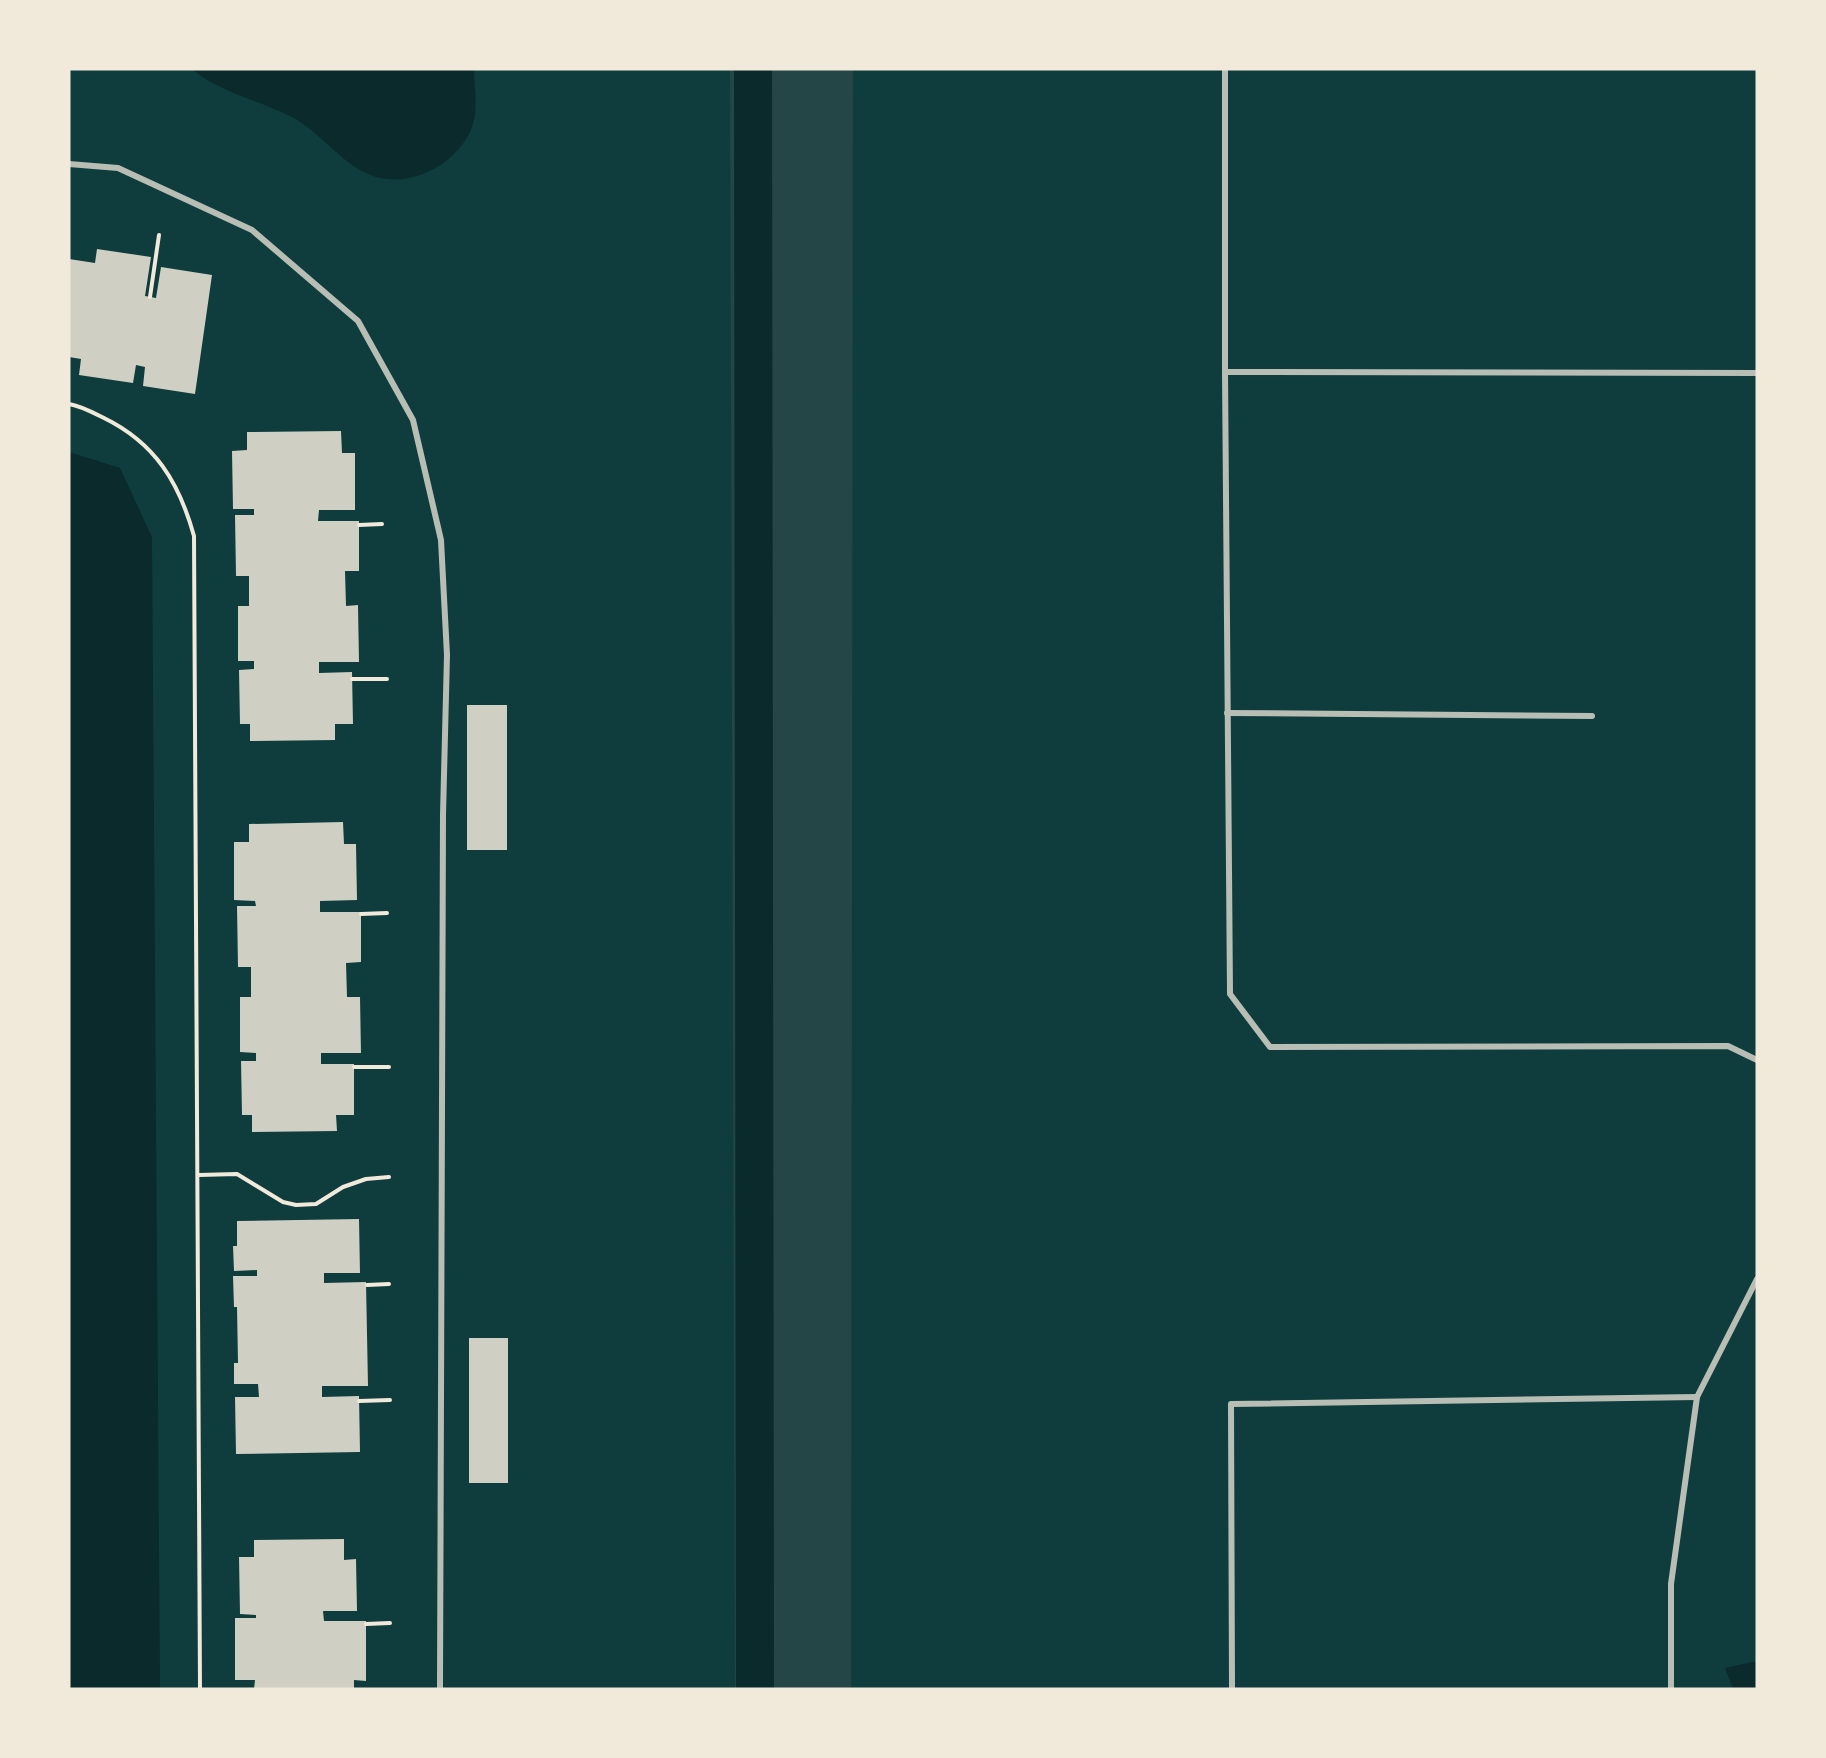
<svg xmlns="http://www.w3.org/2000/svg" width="1826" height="1758" font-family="'Playfair Display',serif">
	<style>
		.green { fill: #244646 }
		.water { fill: #0a2a2b }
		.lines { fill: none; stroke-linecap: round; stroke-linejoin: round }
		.canal { stroke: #0a2a2b; stroke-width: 38 }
		.building { fill: #cfcfc3 }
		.path { stroke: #f1e9da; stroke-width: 4 }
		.minor { stroke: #b8beb3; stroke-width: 6 }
	</style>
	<rect width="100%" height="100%" fill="#0f3d3e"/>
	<polygon class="green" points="730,69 853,69 851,1689 735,1689"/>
	<g class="water">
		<path d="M192,69H474C474,84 477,100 475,115C468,161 408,194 366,173C339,160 320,133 294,118C260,100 222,94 192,69Z"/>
		<polygon points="69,452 120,468 152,537 160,1689 69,1689"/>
		<polygon points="1757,1661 1757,1689 1733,1689 1725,1668"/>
	</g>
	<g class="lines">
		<polyline class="canal" points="753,69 755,1689"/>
	</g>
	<g class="building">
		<polygon points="97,249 151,257 145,296 156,298 161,267 212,275 195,394 143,386 145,367 136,365 133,383 79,375 81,359 69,357 69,259 95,263"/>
		<polygon points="341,431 342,453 355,453 355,510 319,510 318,521 359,521 359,571 345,571 346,606 358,605 359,662 319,662 319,673 352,672 353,724 335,724 335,740 250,741 250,724 240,724 239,670 254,669 254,661 238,661 238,606 249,606 249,576 236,576 235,515 254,515 254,509 233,509 232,451 247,450 247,432"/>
		<rect x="467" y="705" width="40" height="145"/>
		<polygon points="343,822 344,844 356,844 357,900 320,901 320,912 361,912 361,962 346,963 347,997 360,997 361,1053 321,1053 321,1064 354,1064 354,1115 336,1115 337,1131 252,1132 252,1115 242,1115 241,1061 256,1061 256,1053 240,1052 240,997 251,997 251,967 238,967 237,906 256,906 255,901 234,900 234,842 249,842 249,824"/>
		<polygon points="359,1219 360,1273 324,1273 324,1283 366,1282 368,1386 322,1386 322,1397 359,1396 360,1452 236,1454 235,1397 259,1397 258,1384 234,1384 234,1363 238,1363 237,1307 234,1307 233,1276 257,1276 257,1270 234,1271 233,1246 237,1246 237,1221"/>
		<rect x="469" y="1338" width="39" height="145"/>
		<polygon points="344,1539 344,1560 356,1559 357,1611 323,1611 324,1621 366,1621 366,1681 354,1680 354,1689 254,1689 255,1680 235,1680 235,1618 256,1618 256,1615 240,1614 239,1557 254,1557 254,1540"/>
	</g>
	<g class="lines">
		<g class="path">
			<polyline points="150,297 159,235"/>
			<path d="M69,404C81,406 92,412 104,418C155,443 179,482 194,536L200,1689"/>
			<polyline points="359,525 382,524"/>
			<polyline points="352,679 387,679"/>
			<polyline points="361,914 387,913"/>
			<polyline points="354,1067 389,1067"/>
			<polyline points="199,1175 237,1174 283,1202 296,1205 316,1204 343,1187 366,1179 389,1177"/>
			<polyline points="367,1285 389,1284"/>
			<polyline points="359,1401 390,1400"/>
			<polyline points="366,1624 390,1623"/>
		</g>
		<g class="minor">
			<polyline points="1225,69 1225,372 1230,994 1270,1047 1728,1046 1757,1060"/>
			<polyline points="69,164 118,168 252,230 358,321 413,420 441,540 447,655 443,815 440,1689"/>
			<polyline points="1225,372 1757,373"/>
			<polyline points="1227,713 1592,716"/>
			<polyline points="1232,1689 1231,1404 1697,1397"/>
			<polyline points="1671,1689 1671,1584 1697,1397 1757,1279"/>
		</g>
	</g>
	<rect width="1826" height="1758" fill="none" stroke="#f1e9da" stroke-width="141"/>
</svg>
